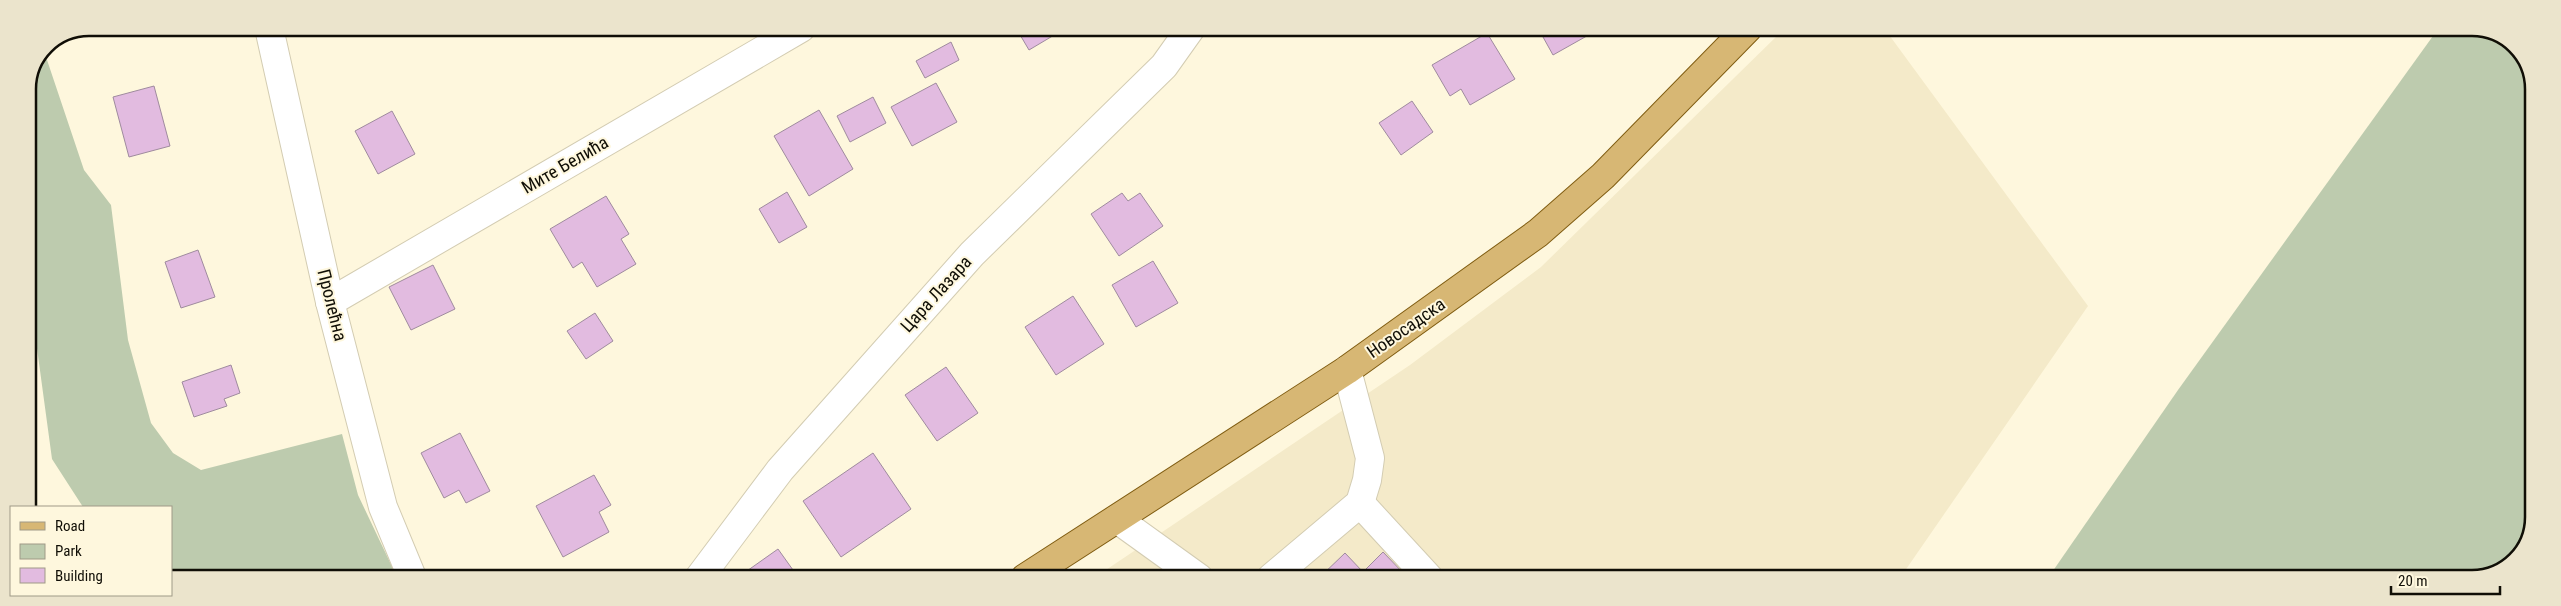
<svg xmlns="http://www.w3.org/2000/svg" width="2561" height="606" font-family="'Roboto Condensed',sans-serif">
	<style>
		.built { fill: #f4eac9 }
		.green { fill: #bdcbae }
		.building { fill: #e2bbe0; stroke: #9f8b9e }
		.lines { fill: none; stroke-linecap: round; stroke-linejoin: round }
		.minor-casing { stroke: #d3ccb2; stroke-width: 30 }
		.major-casing { stroke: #805d12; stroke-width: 30 }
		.minor { stroke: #fff; stroke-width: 28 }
		.major { stroke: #d7b774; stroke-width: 28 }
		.labels { text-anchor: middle; stroke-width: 4; stroke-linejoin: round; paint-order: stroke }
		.street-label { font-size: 18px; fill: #100e06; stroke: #fef7dd }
		.rim { fill: none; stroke: #100e06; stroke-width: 2.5 }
	</style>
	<rect width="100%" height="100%" fill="#fef7dd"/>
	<polygon class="built" points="1785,28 1884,28 2088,306 1900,578 1094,578 1410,365 1541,267"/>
	<g class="green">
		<polygon points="2438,29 2484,29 2518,48 2533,85 2532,529 2512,563 2472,578 2048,578 2178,390"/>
		<polygon points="44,51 84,170 111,205 128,340 151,423 173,453 201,470 342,434 358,495 397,577 171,577 171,507 83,507 52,459 28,282 28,89"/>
	</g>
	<g class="building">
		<polygon points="1016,28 1066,28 1029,50"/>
		<polygon points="1538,28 1601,28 1553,55"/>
		<polygon points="1487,33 1515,79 1470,105 1461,89 1450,96 1432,65"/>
		<polygon points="951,42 959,60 925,78 916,61"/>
		<polygon points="936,83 957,122 912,146 891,107"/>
		<polygon points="154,86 170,146 129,157 113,97"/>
		<polygon points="873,97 886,123 850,142 837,116"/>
		<polygon points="1412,101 1433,132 1401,155 1379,123"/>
		<polygon points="819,110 853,169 809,196 774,136"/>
		<polygon points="392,111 415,154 378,174 355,131"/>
		<polygon points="787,192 807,227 779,243 759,209"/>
		<polygon points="1122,193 1128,201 1140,193 1163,226 1119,256 1091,214"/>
		<polygon points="606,196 629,234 621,239 636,264 597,287 582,262 573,268 550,229"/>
		<polygon points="198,250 215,297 181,308 165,262"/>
		<polygon points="1153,261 1178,303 1136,327 1112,285"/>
		<polygon points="433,265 455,309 411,330 389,287"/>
		<polygon points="1073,296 1104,344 1056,375 1025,327"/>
		<polygon points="595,313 613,341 586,359 567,331"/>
		<polygon points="231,365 240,393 224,399 227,406 194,417 182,382"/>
		<polygon points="946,367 978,413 937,441 905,395"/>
		<polygon points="460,433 490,491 466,503 459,490 444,498 421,453"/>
		<polygon points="873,453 911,509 841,557 803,501"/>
		<polygon points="594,475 611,505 599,512 609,532 563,557 536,506"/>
		<polygon points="778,549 798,577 805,572 809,578 737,578"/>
		<polygon points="1383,552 1408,578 1319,578 1345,553 1363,572"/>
	</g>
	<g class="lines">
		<g class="minor-casing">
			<g id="minor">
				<polyline points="269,28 330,302 383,507 412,577"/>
				<polyline points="330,302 801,28"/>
				<polyline points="1360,503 1429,578"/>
				<polyline points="1117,519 1199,578"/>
				<polyline points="699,578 780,470 972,254 1164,66 1191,28"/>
				<polyline points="1271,578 1360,503 1367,480 1370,458 1347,370"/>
			</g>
		</g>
		<g class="major-casing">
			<polyline id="major" points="1025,578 1347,370 1538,233 1603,176 1748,28"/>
		</g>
		<use href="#minor" class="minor"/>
		<use href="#major" class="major"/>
	</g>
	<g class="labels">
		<g class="street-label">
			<text transform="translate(565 165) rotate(-30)" y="6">Мите Белића</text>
			<text transform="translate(936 294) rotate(-48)" y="6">Цара Лазара</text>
			<text transform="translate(332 305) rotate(76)" y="6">Пролећна</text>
			<text transform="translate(1406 328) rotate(-35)" y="6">Новосадска</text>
		</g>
	</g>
	<path d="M0 0H2561V606H0ZM89 36H2472A53 53 0 0 1 2525 89V517A53 53 0 0 1 2472 570H89A53 53 0 0 1 36 517V89A53 53 0 0 1 89 36Z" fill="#ebe4cc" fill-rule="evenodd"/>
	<path class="rim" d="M89 36H2472A53 53 0 0 1 2525 89V517A53 53 0 0 1 2472 570H89A53 53 0 0 1 36 517V89A53 53 0 0 1 89 36Z"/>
	<rect x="10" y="506" width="162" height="90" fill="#fef7dd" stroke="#9f9a87"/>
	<rect x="20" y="522" width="25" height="8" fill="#d7b774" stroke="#9f9a87"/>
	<text x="55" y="531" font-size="15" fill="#100e06">Road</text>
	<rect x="20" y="544" width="25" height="15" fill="#bdcbae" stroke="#9f9a87"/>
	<text x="55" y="556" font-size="15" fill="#100e06">Park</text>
	<rect x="20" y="568" width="25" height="15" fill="#e2bbe0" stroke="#9f9a87"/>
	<text x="55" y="581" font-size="15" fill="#100e06">Building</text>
	<path d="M2391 586v8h109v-8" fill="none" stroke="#100e06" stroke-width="2.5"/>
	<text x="2398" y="586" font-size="15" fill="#100e06" stroke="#fef7dd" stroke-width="4" paint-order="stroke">20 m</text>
</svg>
